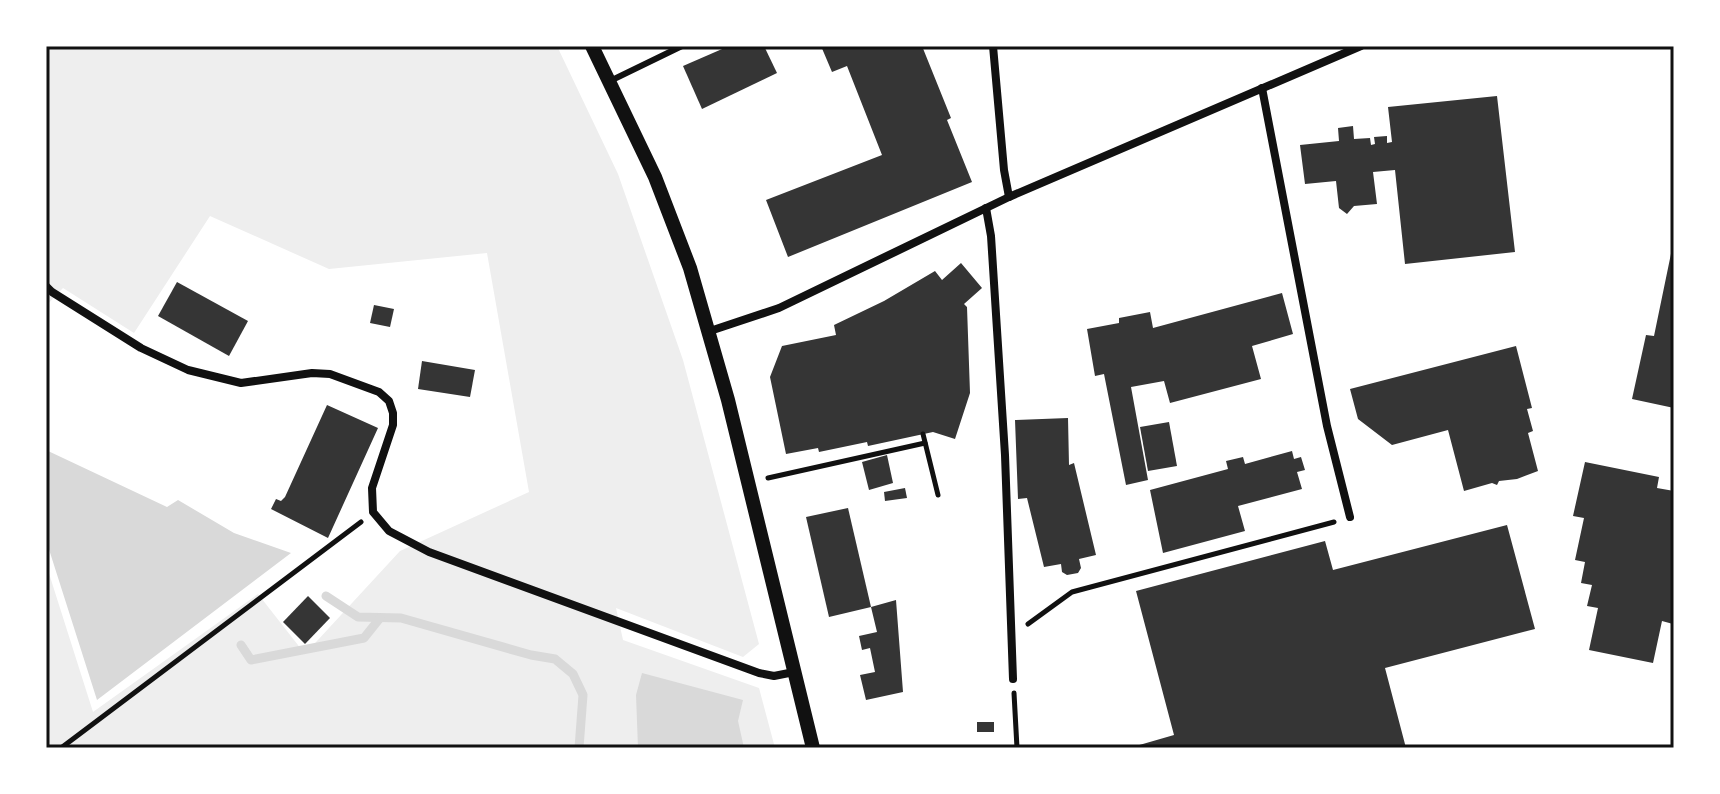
<svg xmlns="http://www.w3.org/2000/svg" width="1720" height="794" font-family="Figtree,sans-serif">
	<style>
		.green { fill: #eee }
		.water { fill: #d9d9d9 }
		.lines { fill: none; stroke-linecap: round; stroke-linejoin: round }
		.stream { stroke: #d9d9d9; stroke-width: 9 }
		.building { fill: #353535 }
		.path { stroke: #111; stroke-width: 5 }
		.service { stroke: #111; stroke-width: 6 }
		.minor { stroke: #111; stroke-width: 8 }
		.tertiary { stroke: #111; stroke-width: 14 }
		.neatline { fill: none; stroke: #111; stroke-width: 3 }
	</style>
	<rect width="100%" height="100%" fill="#fff"/>
	<polygon class="green" points="46,46 557,46 618,174 683,360 759,644 743,657 616,608 623,640 759,688 775,748 46,748 46,564 93,712 258,594 305,654 400,551 529,492 487,253 329,269 210,216 134,333 63,288 46,306"/>
	<g class="water">
		<polygon points="46,450 167,507 178,500 234,533 291,553 97,700 46,540"/>
		<polygon points="642,673 743,700 738,721 744,748 638,748 636,695"/>
	</g>
	<g class="lines">
		<g class="stream">
			<polyline points="326,596 358,617 401,618 531,655 555,659 573,674 583,695 579,748"/>
			<polyline points="241,645 251,660 364,638 380,618"/>
		</g>
	</g>
	<g class="building">
		<polygon points="729,46 764,46 777,73 702,109 683,66"/>
		<polygon points="821,46 922,46 951,118 947,120 972,182 788,257 766,200 882,155 847,66 832,72"/>
		<polygon points="1497,96 1515,252 1405,264 1395,170 1373,172 1377,204 1354,206 1347,214 1339,208 1336,181 1305,184 1300,145 1339,141 1338,128 1353,126 1354,139 1370,138 1371,145 1375,144 1374,137 1387,136 1387,143 1392,142 1388,107"/>
		<polygon points="1673,244 1674,244 1674,408 1632,399 1646,335 1654,336"/>
		<polygon points="961,263 982,288 964,304 967,307 970,393 955,439 933,432 868,446 867,442 819,452 818,448 786,454 770,377 782,346 836,335 834,325 884,301 935,271 942,280"/>
		<polygon points="177,282 248,321 229,356 158,316"/>
		<polygon points="1282,293 1293,334 1252,346 1261,379 1170,403 1164,381 1131,387 1148,480 1126,485 1104,374 1095,376 1087,329 1119,323 1119,318 1150,312 1153,328"/>
		<polygon points="374,305 394,309 390,327 370,323"/>
		<polygon points="1516,346 1532,408 1527,409 1533,431 1528,433 1538,471 1517,479 1499,481 1497,485 1492,483 1464,491 1448,430 1392,445 1358,419 1350,389"/>
		<polygon points="422,361 475,370 470,397 418,389"/>
		<polygon points="327,405 378,428 328,538 271,509 276,499 281,501 285,497"/>
		<polygon points="1068,418 1069,465 1074,463 1096,555 1079,559 1081,568 1078,573 1067,575 1062,572 1061,564 1044,567 1027,498 1018,499 1015,420"/>
		<polygon points="1169,422 1177,466 1148,471 1140,427"/>
		<polygon points="1292,451 1294,459 1301,457 1305,470 1297,472 1302,489 1238,506 1245,531 1163,553 1150,490 1228,469 1226,461 1243,457 1245,464"/>
		<polygon points="887,455 893,483 869,490 862,462"/>
		<polygon points="1585,462 1659,477 1657,488 1674,491 1674,616 1673,624 1662,621 1653,663 1589,650 1598,608 1587,606 1592,585 1581,583 1585,562 1575,560 1584,518 1573,516"/>
		<polygon points="905,488 907,498 885,501 884,492"/>
		<polygon points="848,508 871,607 829,617 806,517"/>
		<polygon points="1507,525 1535,629 1385,668 1406,748 1129,748 1174,735 1136,591 1325,541 1333,570"/>
		<polygon points="308,596 330,618 305,644 283,622"/>
		<polygon points="896,600 903,692 866,700 860,675 875,672 870,648 862,650 859,636 877,632 871,607"/>
		<rect x="977" y="722" width="17" height="10"/>
	</g>
	<g class="lines">
		<g class="path">
			<polyline points="923,434 938,495"/>
			<polyline points="768,478 925,443"/>
			<polyline points="1028,624 1072,592 1334,522"/>
			<polyline points="1014,693 1017,748"/>
			<polyline points="61,748 361,522"/>
		</g>
		<polyline class="service" points="610,81 682,46"/>
		<g class="minor">
			<polyline points="993,46 1004,170 1009,197"/>
			<polyline points="1262,88 1327,426 1350,517"/>
			<polyline points="986,208 991,236 1005,455 1013,679"/>
			<polyline points="46,286 52,292 141,348 188,370 241,383 312,373 330,374 379,392 389,401 393,413 393,425 372,488 373,512 389,531 429,552 759,673 774,676 794,672"/>
			<polyline points="710,331 779,308 1009,197 1361,46"/>
		</g>
		<polyline class="tertiary" points="592,46 655,177 690,268 728,400 813,748"/>
	</g>
	<rect width="1720" height="794" fill="none" stroke="#ffffff" stroke-width="96"/>
	<rect x="48" y="48" width="1624" height="698" class="neatline"/>
</svg>
